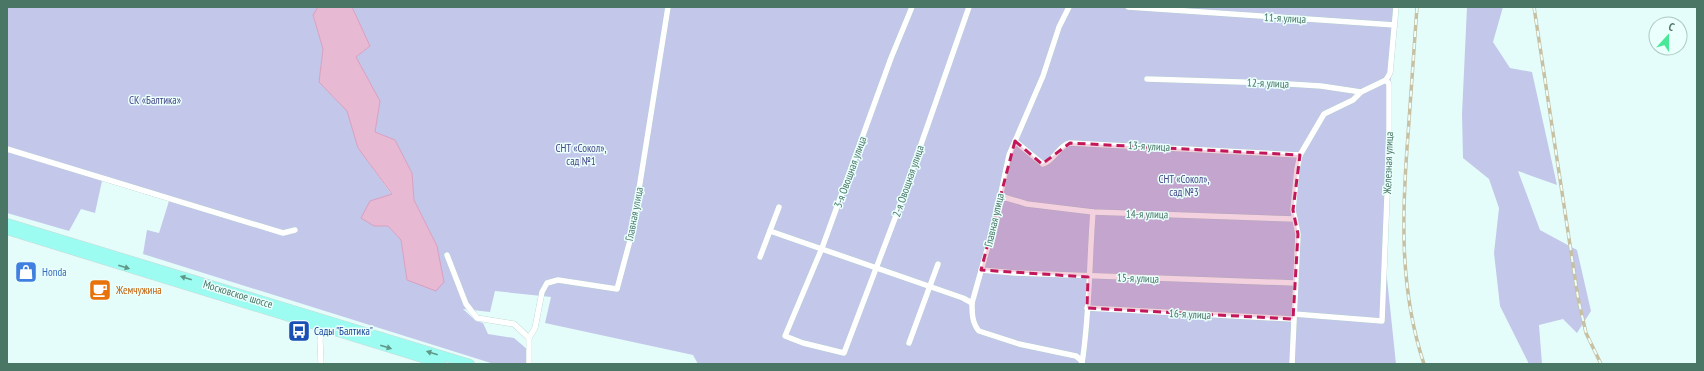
<svg xmlns="http://www.w3.org/2000/svg" width="1704" height="371" font-family="'PT Sans Narrow',sans-serif">
	<style>
		.green { fill: #c3c8eb }
		.water { fill: #e7b9d3; stroke: #d99fc0 }
		.lines { fill: none; stroke-linecap: round; stroke-linejoin: round }
		.minor-casing { stroke: #a8ccc2; stroke-width: 6 }
		.primary-casing { stroke: #ccd9d4; stroke-width: 10 }
		.minor { stroke: #fff; stroke-width: 5.5 }
		.primary { stroke: #9dfcf2; stroke-width: 9 }
		.rail-casing { stroke: #c7c0a3; stroke-width: 3.5 }
		.rail { stroke: #ebfffd; stroke-width: 2; stroke-dasharray: 6; stroke-linecap: butt }
		.oneway { fill: #5f9888 }
		.marked { fill: #c2185b; fill-opacity: 0.2; stroke: #c2185b; stroke-width: 3; stroke-dasharray: 8 5; stroke-linejoin: round }
		.labels { text-anchor: middle; stroke-width: 3; stroke-linejoin: round; paint-order: stroke }
		.street-label { font-size: 11px; fill: #4a7665; stroke: #ebfffd }
		.park-label { font-size: 11px; fill: #474888; stroke: #ebfffd }
		.shop-label { font-size: 11px; fill: #366cbe; stroke: #ebfffd; text-anchor: start }
		.food-label { font-size: 11px; fill: #c56008; stroke: #ebfffd; text-anchor: start }
		.transit-label { font-size: 11px; fill: #164399; stroke: #ebfffd; text-anchor: start }
	</style>
	<rect width="100%" height="100%" fill="#e5fdfa"/>
	<g class="green">
		<polygon points="7,7 318,7 313,16 323,49 319,82 347,111 358,148 392,195 374,226 388,226 401,240 407,280 437,246 414,200 412,173 395,140 375,132 380,101 356,57 370,46 352,7 1396,7 1385,158 1385,259 1396,364 698,364 693,355 545,323 551,297 495,291 490,312 463,309 476,321 483,323 488,334 514,338 528,350 528,364 494,364 143,254 147,230 159,233 169,201 102,181 95,213 81,209 69,231 7,213"/>
		<polygon points="1467,7 1503,7 1493,42 1510,68 1532,72 1557,185 1518,171 1540,230 1577,250 1591,311 1577,333 1563,319 1539,325 1542,364 1529,364 1500,306 1494,253 1499,208 1489,179 1463,158 1462,114"/>
	</g>
	<polygon class="water" points="318,7 352,7 370,46 356,57 380,101 375,132 395,140 412,173 414,200 437,246 444,282 436,291 407,280 401,240 388,226 374,226 361,218 370,201 392,194 358,148 347,111 319,82 323,49 313,15"/>
	<g class="lines">
		<g class="minor-casing">
			<g id="minor">
				<polyline points="912,7 891,58 822,248 785,336 803,343 844,353 897,213 969,7"/>
				<path d="M1069,7L1059,27L1043,76L1009,155L995,221L972,303C972,313 972,323 979,331L1019,344L1076,356L1081,360L1082,364"/>
				<polyline points="1128,7 1395,25"/>
				<polyline points="1147,79 1273,83 1321,86 1361,92 1386,80"/>
				<path d="M1015,141L1043,164C1055,160 1058,146 1070,143L1300,155"/>
				<polyline points="7,149 283,233 295,230"/>
				<polyline points="1000,196 1027,204 1093,212 1295,219"/>
				<polyline points="770,231 963,298 972,303"/>
				<polyline points="447,255 466,304 477,318 514,324 529,338"/>
				<polyline points="760,257 779,207"/>
				<polyline points="981,270 1015,273 1295,283"/>
				<polyline points="1087,308 1293,319"/>
				<polyline points="1294,314 1382,321 1389,146 1389,84 1386,80 1390,73 1396,7"/>
				<polyline points="909,343 938,264"/>
				<path d="M1082,363C1090,313 1089,262 1093,212"/>
				<polyline points="321,364 320,340 322,328"/>
				<polyline points="529,364 529,338 535,328 542,292 547,283 558,280 617,289 632,233 668,7"/>
				<polyline points="1292,364 1298,234 1293,210 1297,169 1300,155 1324,114 1353,100 1361,92"/>
			</g>
		</g>
		<g class="primary-casing">
			<g id="primary">
				<polyline points="7,223 470,364"/>
				<polyline points="7,230 442,364"/>
			</g>
		</g>
		<use href="#minor" class="minor"/>
		<use href="#primary" class="primary"/>
		<g class="rail-casing">
			<g id="rail">
				<path d="M1417,7C1414,50 1411,92 1408,135C1402,212 1399,289 1424,364"/>
				<polyline points="1534,7 1578,298 1586,333 1601,364"/>
			</g>
		</g>
		<use href="#rail" class="rail"/>
	</g>
	<defs><path id="oneway-solid" d="M-6-.8H1V-3.2L6.5 0L1 3.2V.8H-6Z"/></defs>
	<g class="oneway">
		<use href="#oneway-solid" transform="translate(124 267) rotate(17)"/>
		<use href="#oneway-solid" transform="translate(186 278) rotate(-163)"/>
		<use href="#oneway-solid" transform="translate(386 347) rotate(17)"/>
		<use href="#oneway-solid" transform="translate(432 353) rotate(-163)"/>
	</g>
	<path class="marked" d="M1015,141L1042,164L1070,143L1300,155L1293,210L1298,234L1293,319L1087,308L1088,277L981,270Z"/>
	<defs>
		<g id="shop-square" transform="scale(1.15)"><rect x="-9" y="-9" width="18" height="18" rx="4" fill="#3f7fe0" stroke="#ebfffd"/><path d="M-5-2.5h2.3a2.7 3.5 0 0 1 5.4 0H5L5.5 6h-11ZM-1.5-2.5h3a1.5 2.3 0 0 0-3 0Z" fill="#fff"/></g>
		<g id="cafe-square" transform="scale(1.15)"><rect x="-9" y="-9" width="18" height="18" rx="4" fill="#e8710a" stroke="#ebfffd"/><path d="M-5.5-4.5H6V0H3Q3 3.5 0 3.5H-2.5Q-5.5 3.5-5.5 0ZM3-3.2v2h1.7v-2ZM-6 4.5H4V6H-6Z" fill="#fff"/></g>
		<g id="bus-square" transform="scale(1.15)"><rect x="-9" y="-9" width="18" height="18" rx="4" fill="#1a4fb4" stroke="#ebfffd"/><path d="M-5-6H5V4H4V6H2V4H-2V6H-4V4H-5ZM-3.5-4V0h7V-4ZM-3.5 1.2v1.5H-2V1.2ZM2 1.2v1.5H3.5V1.2Z" fill="#fff"/></g>
	</defs>
	<g fill-rule="evenodd">
		<use href="#shop-square" x="26" y="272"/>
		<use href="#cafe-square" x="100" y="290"/>
		<use href="#bus-square" x="299" y="331"/>
	</g>
	<g class="labels">
		<g class="street-label">
			<text transform="translate(1285 18) rotate(3)" y="4">11-я улица</text>
			<text transform="translate(1268 83) rotate(2)" y="4">12-я улица</text>
			<text transform="translate(1149 146) rotate(3)" y="4">13-я улица</text>
			<text transform="translate(1388 163) rotate(-88)" y="4">Железная улица</text>
			<text transform="translate(850 172) rotate(-70)" y="4">3-я Овощная улица</text>
			<text transform="translate(908 181) rotate(-71)" y="4">2-я Овощная улица</text>
			<text transform="translate(634 214) rotate(-79)" y="4">Главная улица</text>
			<text transform="translate(1147 214) rotate(1)" y="4">14-я улица</text>
			<text transform="translate(994 220) rotate(-77)" y="4">Главная улица</text>
			<text transform="translate(1138 278) rotate(2)" y="4">15-я улица</text>
			<text transform="translate(238 294) rotate(17)" y="4">Московское шоссе</text>
			<text transform="translate(1190 314) rotate(3)" y="4">16-я улица</text>
		</g>
		<g class="park-label">
			<text x="155" y="104">СК «Балтика»</text>
			<text x="581" y="152">СНТ «Сокол»,<tspan x="581" dy="13">сад №1</tspan></text>
			<text x="1184" y="183">СНТ «Сокол»,<tspan x="1184" dy="13">сад №3</tspan></text>
		</g>
		<g class="shop-label">
			<text x="42" y="276">Honda</text>
		</g>
		<g class="food-label">
			<text x="116" y="294">Жемчужина</text>
		</g>
		<g class="transit-label">
			<text x="314" y="335">Сады "Балтика"</text>
		</g>
	</g>
	<rect width="1704" height="371" fill="none" stroke="#4a7665" stroke-width="16"/>
	<g transform="translate(1668 36) rotate(21)"><circle r="19" fill="#ebfffd" stroke="#abc8c0"/>
	<path d="M0-3L7 15L0 10L-7 15Z" fill="#48e898"/>
	<text y="-6" font-size="11" font-weight="bold" text-anchor="middle" fill="#4a7665">С</text>
	</g>
</svg>
